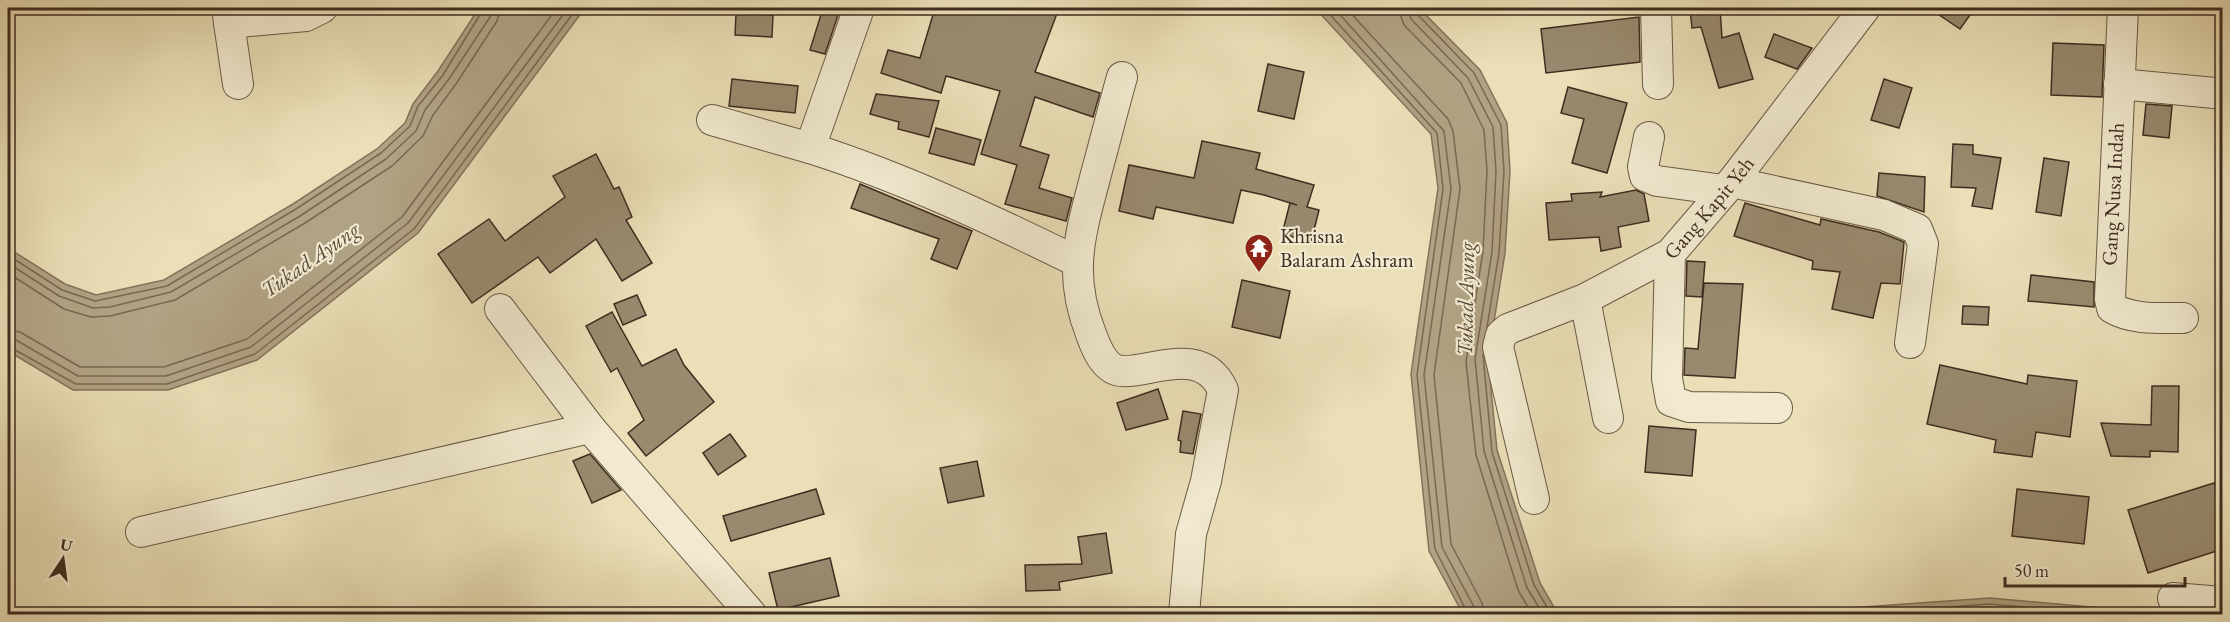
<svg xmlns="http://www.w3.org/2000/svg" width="2230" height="622" font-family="'EB Garamond',serif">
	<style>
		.water { fill: #b0a284; stroke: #83735c; stroke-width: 1.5 }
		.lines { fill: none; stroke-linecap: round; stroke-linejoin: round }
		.shore { stroke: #786852; stroke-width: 1.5 }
		.building { fill: #988a6f; stroke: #3f2d21; stroke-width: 1.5 }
		.minor-casing { stroke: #6a5a46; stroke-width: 32 }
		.minor { stroke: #f1ead0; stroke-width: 30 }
		.labels { text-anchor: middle; stroke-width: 4.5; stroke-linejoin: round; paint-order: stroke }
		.street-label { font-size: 21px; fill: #3f2d21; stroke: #f1ead0 }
		.poi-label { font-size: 21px; fill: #3f2d21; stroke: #f1ead0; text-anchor: start }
		.water-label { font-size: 22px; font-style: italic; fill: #5b4a3a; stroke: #f1ead0 }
	</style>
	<rect width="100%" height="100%" fill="#eadfb7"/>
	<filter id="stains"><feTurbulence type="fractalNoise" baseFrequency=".00333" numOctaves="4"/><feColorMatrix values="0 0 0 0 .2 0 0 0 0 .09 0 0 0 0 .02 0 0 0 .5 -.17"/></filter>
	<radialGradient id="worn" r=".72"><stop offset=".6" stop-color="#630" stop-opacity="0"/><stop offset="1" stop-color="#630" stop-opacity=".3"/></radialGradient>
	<g class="water">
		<polygon points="479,8 585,8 418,233 257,360 168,390 73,390 8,351 8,248 65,284 96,295 164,280 293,204 377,149 405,123 413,104 438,71"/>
		<polygon points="1315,8 1419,8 1480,70 1507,123 1510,171 1505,253 1488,359 1497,450 1540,583 1558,614 1463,614 1429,551 1411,374 1438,188 1431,134"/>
		<polygon points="1990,598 2171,614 1762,614"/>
	</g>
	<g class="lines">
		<g class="shore">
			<polyline points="1324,8 1437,133 1443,189 1417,375 1435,549 1468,614"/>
			<polyline points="1334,8 1444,131 1451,189 1424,375 1442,547 1474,607 1476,614"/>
			<polyline points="1346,8 1448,119 1453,131 1460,189 1434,375 1451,544 1482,603 1485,614"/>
			<polyline points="1398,8 1404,25 1461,83 1484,130 1487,171 1483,251 1466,362 1476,455 1518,590 1532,614"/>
			<polyline points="1407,8 1411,19 1468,78 1493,127 1496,171 1492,252 1475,359 1484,451 1527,588 1543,614"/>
			<polyline points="1415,8 1417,14 1474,73 1501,125 1504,171 1499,253 1487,327"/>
			<polyline points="8,255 62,290 95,301 167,286 296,209 381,153 410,126 418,106 443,75 484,8"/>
			<polyline points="8,263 59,296 93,308 110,307 171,292 300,216 386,159 416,131 425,110 449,79 490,17 492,8"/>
			<polyline points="8,273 64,309 91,317 110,316 175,300 305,223 392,166 423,136 433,115 456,84 497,21 501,8"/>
			<polyline points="8,330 20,332 80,367 164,367 247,339 402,217 557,8"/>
			<polyline points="8,339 16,340 78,376 166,376 251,347 408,223 568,8"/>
			<polyline points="8,346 76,384 167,384 255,354 414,229 577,8"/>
			<polyline points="1483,355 1492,452 1534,585 1551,614"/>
			<polyline points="1847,614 1990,604 2103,614"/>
			<polyline points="1953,614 1990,612 2019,614"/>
		</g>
	</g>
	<g class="building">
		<polygon points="823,8 840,9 825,54 810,50"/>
		<polygon points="935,8 956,8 975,13 977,8 1059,8 1035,72 1100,93 1093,117 1035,97 1020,146 1049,155 1039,188 1072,198 1066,221 1005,204 1017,165 981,154 1000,91 946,76 941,93 881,73 888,50 920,58"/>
		<polygon points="1690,8 1720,8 1722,38 1739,33 1753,79 1719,88 1701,27 1692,28"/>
		<polygon points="1929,8 1975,8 1960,29"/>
		<polygon points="736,13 773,15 772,37 735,35"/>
		<polygon points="1639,17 1640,62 1546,73 1541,29"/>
		<polygon points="1774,34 1812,48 1797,69 1765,57"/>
		<polygon points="2053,43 2104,45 2102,97 2051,95"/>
		<polygon points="1268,64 1304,72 1294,119 1258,111"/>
		<polygon points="732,79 798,86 795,113 729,106"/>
		<polygon points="1884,79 1912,88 1899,128 1871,120"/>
		<polygon points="1568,87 1627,103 1607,173 1572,163 1584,119 1561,113"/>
		<polygon points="876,94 939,101 929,137 898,129 899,122 870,114"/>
		<polygon points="2146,104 2172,106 2169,138 2143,135"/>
		<polygon points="936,128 981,140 974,165 929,153"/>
		<polygon points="1202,141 1260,153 1256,169 1314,185 1307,207 1319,210 1311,242 1282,234 1290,203 1297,205 1264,195 1241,190 1233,223 1156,207 1153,219 1119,211 1129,165 1194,178"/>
		<polygon points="1953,144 1973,145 1973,154 2001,158 1992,209 1972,206 1976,188 1951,187"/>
		<polygon points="596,154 614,189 619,187 632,217 626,220 652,263 622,281 596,239 550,273 538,257 472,303 438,254 489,219 505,241 565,197 553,176"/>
		<polygon points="2044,158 2069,162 2061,216 2036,212"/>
		<polygon points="1879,173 1925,177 1924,212 1877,196"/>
		<polygon points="860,184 972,231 957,269 931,259 939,239 851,208"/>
		<polygon points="1636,190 1644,194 1649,221 1618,227 1621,247 1601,251 1599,237 1549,240 1546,203 1572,201 1571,194 1602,192 1600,197"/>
		<polygon points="1745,203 1820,225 1821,219 1879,232 1904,242 1900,284 1881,283 1873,318 1832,309 1840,272 1812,269 1813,261 1734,236"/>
		<polygon points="1687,261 1705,262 1702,297 1686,296"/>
		<polygon points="2031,275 2094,282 2094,307 2028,301"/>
		<polygon points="1242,280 1290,291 1280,338 1232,327"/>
		<polygon points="1704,283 1743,284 1735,378 1684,375 1685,348 1698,349"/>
		<polygon points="637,295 646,315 623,325 614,304"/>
		<polygon points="1963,306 1989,307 1988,325 1962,324"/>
		<polygon points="612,312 642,366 676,349 684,365 714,402 646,456 628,433 644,420 617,368 611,372 586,326"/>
		<polygon points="1940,365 2027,384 2028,375 2077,381 2070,437 2036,432 2032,457 1994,452 1996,440 1927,424"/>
		<polygon points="2152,386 2179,386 2178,452 2150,451 2150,457 2111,456 2101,423 2151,425"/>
		<polygon points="1158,389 1168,419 1126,430 1117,403"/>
		<polygon points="1183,411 1201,414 1193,454 1180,452 1181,441 1178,440"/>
		<polygon points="1649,426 1696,430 1692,476 1645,472"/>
		<polygon points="730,434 746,456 718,475 703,453"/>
		<polygon points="590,454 621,490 592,503 573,461"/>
		<polygon points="977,461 984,496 948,503 940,468"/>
		<polygon points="2214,483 2223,511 2223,549 2148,573 2128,510"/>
		<polygon points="816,489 824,514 731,541 723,516"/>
		<polygon points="2017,489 2089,497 2084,544 2012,536"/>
		<polygon points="1106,533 1112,573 1059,582 1060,590 1026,591 1025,565 1082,564 1078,537"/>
		<polygon points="830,558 839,596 778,610 769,573"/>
	</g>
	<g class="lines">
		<g class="minor-casing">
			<g id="minor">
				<polyline points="227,8 229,23 306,16 322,8"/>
				<path d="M859,8L810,148C904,178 990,219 1078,262"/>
				<polyline points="1656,8 1658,84"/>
				<path d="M2123,8L2110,299L2112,308C2133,320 2159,318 2183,318"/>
				<polyline points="229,23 238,84"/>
				<path d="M1122,77C1113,109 1105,141 1096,174C1089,202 1079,233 1078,263C1077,287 1082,311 1091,334C1095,345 1101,361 1112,368C1135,383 1199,337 1223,390L1206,481L1191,534L1184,614"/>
				<polyline points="2119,84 2215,93"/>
				<polyline points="712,120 810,148"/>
				<polyline points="1649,137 1643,167 1645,176 1657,181 1724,190"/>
				<polyline points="1732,182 1884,215 1917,229 1923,244 1910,343"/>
				<polyline points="1670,254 1667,378 1671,401 1689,407 1777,408"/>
				<polyline points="1585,299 1608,418"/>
				<polyline points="500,309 590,428 751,614"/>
				<path id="s1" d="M1534,499L1498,347L1501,335L1508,329L1585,299L1670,254L1732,182L1865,8"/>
				<polyline points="141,532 590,428"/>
				<polyline points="2173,598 2222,602"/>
			</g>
		</g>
		<use href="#minor" class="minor"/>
	</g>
	<defs>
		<g id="temple-pin" transform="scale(1.5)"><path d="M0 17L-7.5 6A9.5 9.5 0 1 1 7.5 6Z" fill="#8f2418" stroke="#f1ead0"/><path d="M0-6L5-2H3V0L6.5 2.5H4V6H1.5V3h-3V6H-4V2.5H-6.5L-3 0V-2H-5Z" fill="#fff"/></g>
	</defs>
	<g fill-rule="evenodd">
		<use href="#temple-pin" x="1259" y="248"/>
	</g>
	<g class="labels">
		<g class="street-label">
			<text transform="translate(2113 194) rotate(-87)" y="7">Gang Nusa Indah</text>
			<text dy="7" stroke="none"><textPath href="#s1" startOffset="417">Gang Kapit Yeh</textPath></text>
		</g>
		<g class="poi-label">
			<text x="1280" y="243">Khrisna<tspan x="1280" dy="24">Balaram Ashram</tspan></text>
		</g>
		<g class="water-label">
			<text transform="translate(310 259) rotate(-35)" y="8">Tukad Ayung</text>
			<text transform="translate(1465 299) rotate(-89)" y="8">Tukad Ayung</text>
		</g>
	</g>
	<rect width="2230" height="622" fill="none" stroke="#eadfb7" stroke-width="30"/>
	<rect x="9" y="9" width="2212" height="604" fill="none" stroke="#3f2d21" stroke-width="3"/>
	<rect x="15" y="15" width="2200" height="592" fill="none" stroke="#3f2d21" stroke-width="1.5"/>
	<g transform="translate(63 559) rotate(13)" stroke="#f1ead0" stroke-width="4.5" paint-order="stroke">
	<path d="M0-4.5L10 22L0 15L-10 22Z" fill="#3f2d21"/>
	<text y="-9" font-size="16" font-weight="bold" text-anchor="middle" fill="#3f2d21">U</text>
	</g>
	<path d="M2005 577v9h180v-9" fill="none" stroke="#3f2d21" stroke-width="3"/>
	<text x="2014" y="577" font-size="18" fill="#3f2d21" stroke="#f1ead0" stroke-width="4.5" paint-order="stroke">50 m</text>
	<rect width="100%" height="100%" filter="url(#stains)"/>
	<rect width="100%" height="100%" fill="url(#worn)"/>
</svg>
